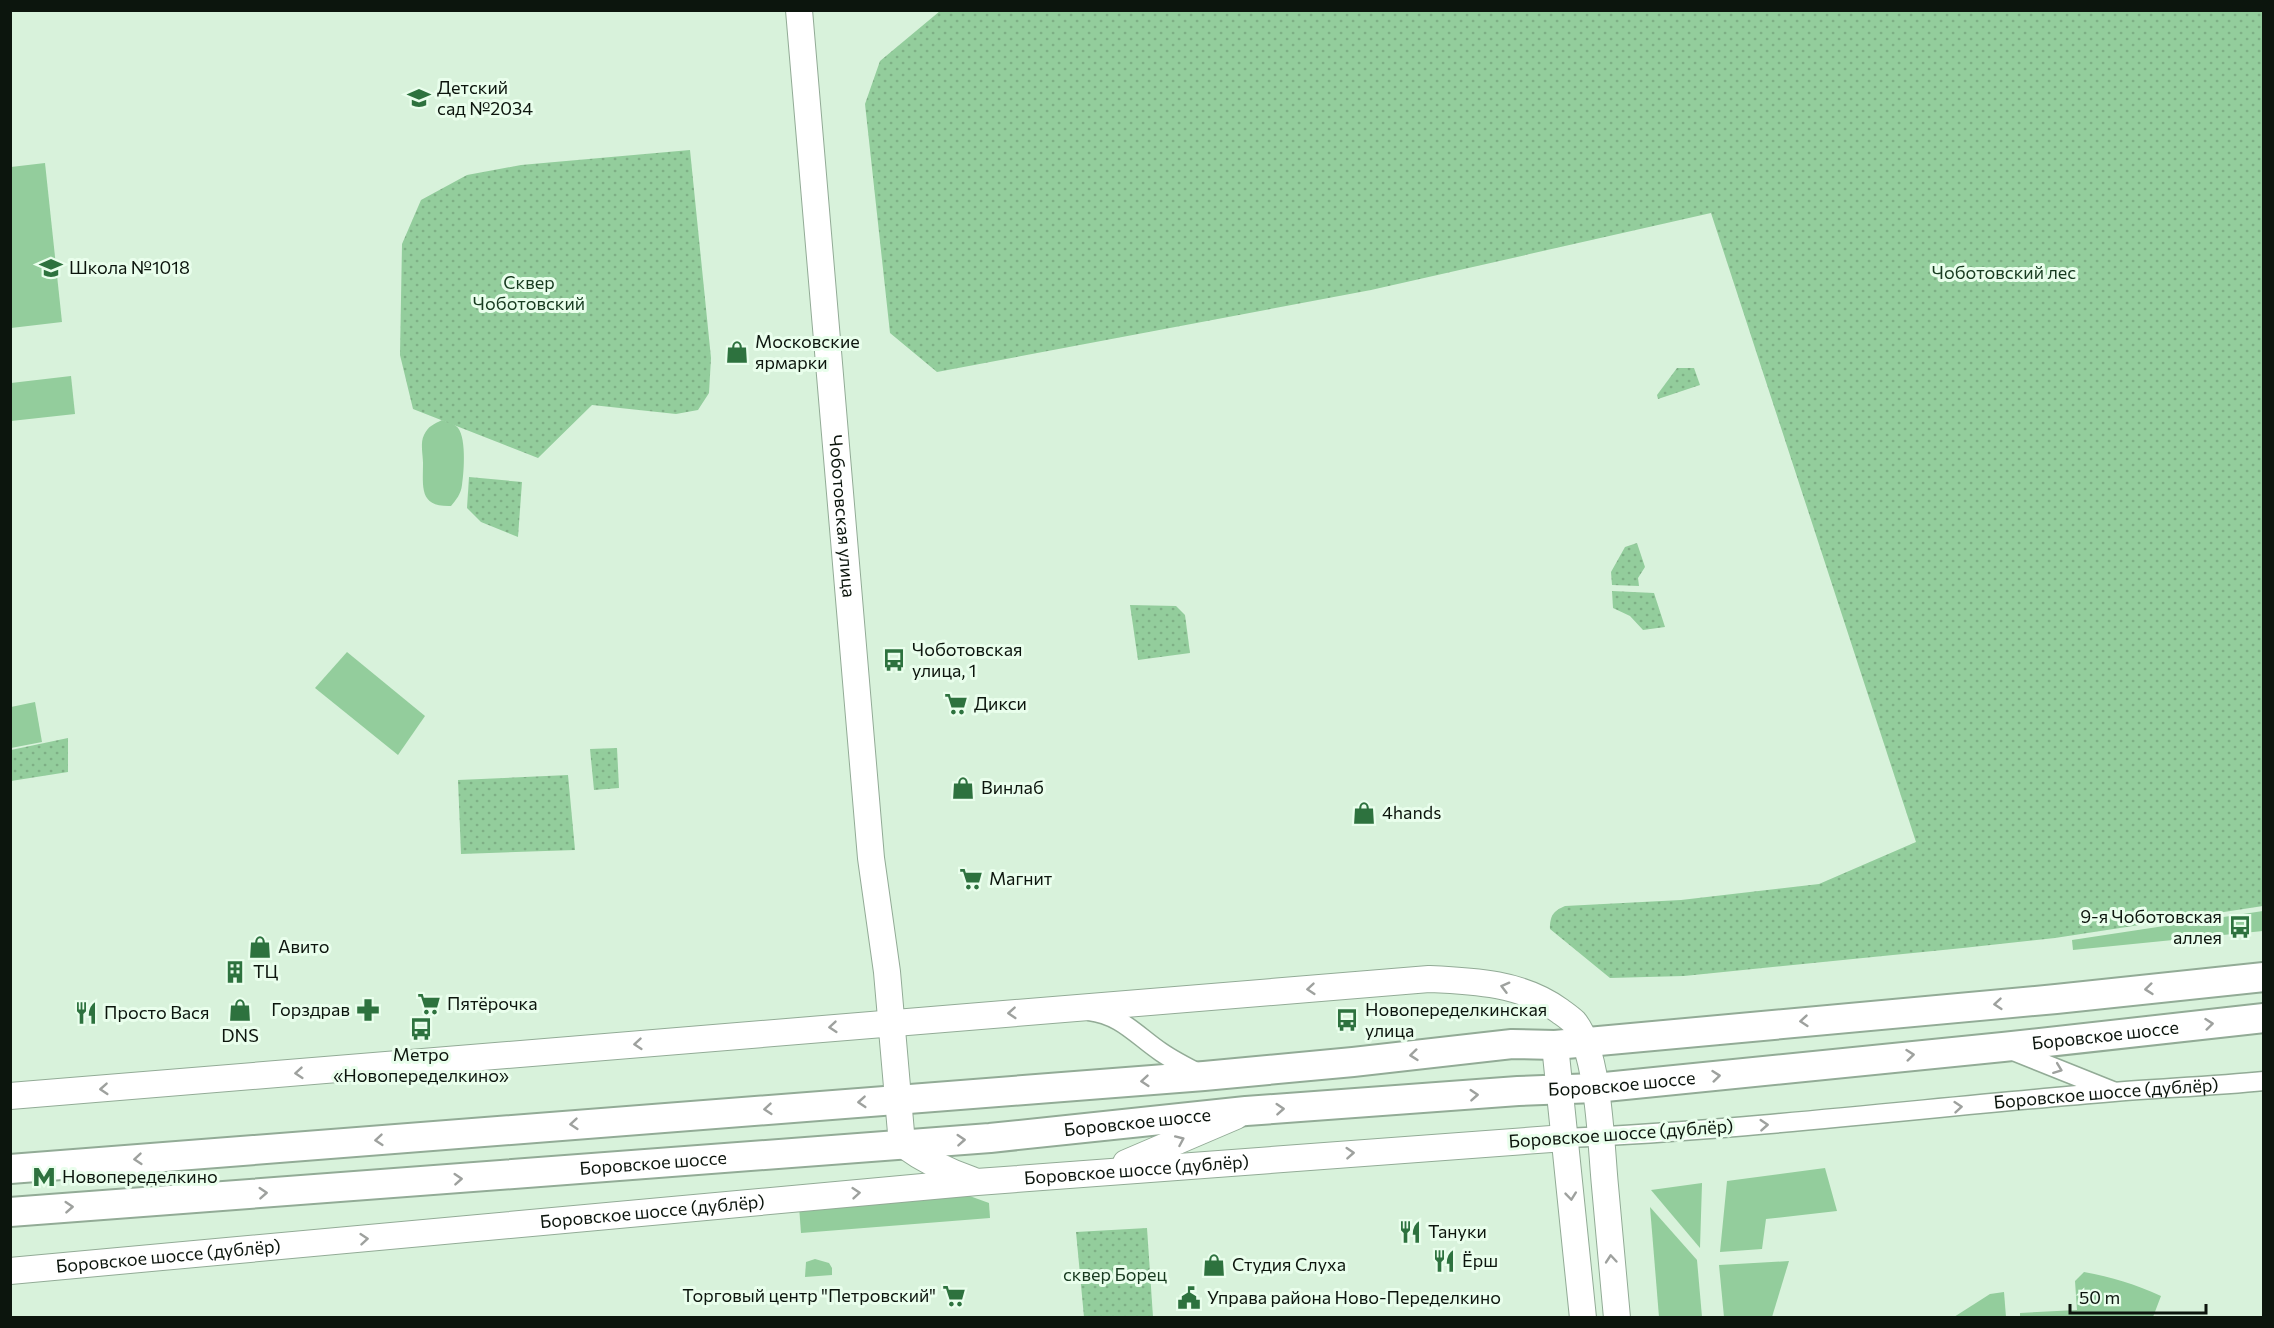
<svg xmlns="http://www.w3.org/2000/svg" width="2274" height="1328" font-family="Commissioner,sans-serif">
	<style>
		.grass { fill: #93cd9c }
		.park { fill: url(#park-dots) }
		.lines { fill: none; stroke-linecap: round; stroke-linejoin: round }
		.street-casing { stroke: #92ab96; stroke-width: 21 }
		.secondary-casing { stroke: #92ab96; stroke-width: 28 }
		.primary-casing { stroke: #92ab96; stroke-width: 32 }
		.street { stroke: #fff; stroke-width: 18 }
		.secondary { stroke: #fff; stroke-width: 26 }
		.primary { stroke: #fff; stroke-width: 28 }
		.oneway { stroke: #9ea19e }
		.labels { text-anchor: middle; stroke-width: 6; stroke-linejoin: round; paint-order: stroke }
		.poi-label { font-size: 18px; fill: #0c150d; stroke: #e9feec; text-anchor: start }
		.park-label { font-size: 18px; fill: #173a1f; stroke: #e9feec }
		.street-label { font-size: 18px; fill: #0c150d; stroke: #e9feec }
	</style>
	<defs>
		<pattern id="park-dots" width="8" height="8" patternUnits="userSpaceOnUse" patternTransform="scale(1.5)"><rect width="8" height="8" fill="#93cd9c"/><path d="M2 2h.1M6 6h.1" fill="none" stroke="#7eaf85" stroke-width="1.8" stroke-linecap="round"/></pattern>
	</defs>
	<rect width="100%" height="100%" fill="#d8f2db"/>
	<g class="grass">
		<polygon points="45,163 62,322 11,328 11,167"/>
		<polygon points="71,376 75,414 11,421 11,383"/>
		<path d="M442,420C446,422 453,423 456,426C467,434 464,472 462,485C461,494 456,500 451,506C419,507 423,488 423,463C423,455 420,442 424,435C428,426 434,424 442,420Z"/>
		<polygon points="347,652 425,716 398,755 315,688"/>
		<polygon points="35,702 42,742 11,748 11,707"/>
		<polygon points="2263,911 2263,931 2073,950 2072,940"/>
		<polygon points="1825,1168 1837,1211 1766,1219 1762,1249 1720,1252 1727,1181"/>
		<polygon points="1702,1183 1700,1248 1651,1190"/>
		<polygon points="953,1190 989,1203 990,1218 801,1233 799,1206"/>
		<polygon points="1650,1207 1697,1260 1702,1317 1659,1317"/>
		<polygon points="815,1259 829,1263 832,1268 832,1275 805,1277 806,1262"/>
		<polygon points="1789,1261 1772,1317 1724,1317 1719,1265"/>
		<path d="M2084,1272C2112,1277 2135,1284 2161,1296L2153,1317H2020V1313L2077,1310L2075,1281Z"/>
		<polygon points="2004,1292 2006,1317 1954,1317 1990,1294"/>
	</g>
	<g class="park">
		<path d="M940,11H2263V906L2055,938L1963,948L1684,976L1610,978L1550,929C1550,916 1553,911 1565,906L1681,900L1819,884L1916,842L1711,213L1371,290L937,372L890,333L865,104L880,61Z"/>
		<polygon points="690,150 711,358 709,393 698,410 676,414 592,405 538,458 413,409 400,355 402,244 421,200 467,175 521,165"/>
		<polygon points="1677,368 1694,368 1700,385 1658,399 1657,395"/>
		<polygon points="469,477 522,482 518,537 481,522 467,508"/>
		<polygon points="1637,543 1645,567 1638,578 1639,586 1612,585 1611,572 1625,547"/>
		<polygon points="1612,591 1654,593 1665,627 1643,630 1630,616 1613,608"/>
		<polygon points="1130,605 1176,606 1185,615 1190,653 1138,660"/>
		<polygon points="68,738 68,772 11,781 11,750"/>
		<polygon points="617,748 619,788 594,790 590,749"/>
		<polygon points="568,775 575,850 461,854 458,780"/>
		<polygon points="1147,1228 1153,1317 1084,1317 1076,1232"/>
	</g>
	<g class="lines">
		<g class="street-casing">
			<g id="street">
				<path d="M1089,1011C1121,1015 1136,1035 1161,1052C1174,1061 1188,1068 1202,1075"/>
				<polyline points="2008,1049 2113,1091"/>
				<path id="s1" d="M1565,1138C1749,1130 1931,1107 2114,1092C2164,1088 2214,1086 2264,1081"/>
			</g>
		</g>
		<g class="secondary-casing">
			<g id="secondary">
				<path id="s2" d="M799,10L871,858L887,972L902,1144C924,1160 946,1171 972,1180"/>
				<polyline points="1555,1045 1583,1318"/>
				<path d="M10,1096L1429,979C1474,981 1522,983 1560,1011C1564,1014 1570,1018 1574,1022C1599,1051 1601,1146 1605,1186C1609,1230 1613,1274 1617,1318"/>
				<polyline points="1126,1163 1236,1116"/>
				<path id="s3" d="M10,1271L977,1182L1565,1138"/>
			</g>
		</g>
		<g class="primary-casing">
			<g id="primary">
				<polyline points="10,1169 1204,1076 1353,1062 1512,1044 1555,1045 2056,999 2264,977"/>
				<path id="s4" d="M10,1212L990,1138L1246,1111L1518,1091L1595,1088L2003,1047L2264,1018"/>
			</g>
		</g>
		<use href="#street" class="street"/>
		<use href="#secondary" class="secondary"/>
		<use href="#primary" class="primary"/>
	</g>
	<defs><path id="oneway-chevron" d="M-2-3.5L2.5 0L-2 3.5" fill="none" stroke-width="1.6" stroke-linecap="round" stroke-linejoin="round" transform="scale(1.5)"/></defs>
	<g class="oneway">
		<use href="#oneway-chevron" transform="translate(1505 987) rotate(-165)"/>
		<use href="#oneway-chevron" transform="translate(1311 989) rotate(175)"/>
		<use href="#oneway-chevron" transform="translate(2149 989) rotate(174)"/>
		<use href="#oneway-chevron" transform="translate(1998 1004) rotate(175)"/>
		<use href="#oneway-chevron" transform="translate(1012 1013) rotate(176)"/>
		<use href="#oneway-chevron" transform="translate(1804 1021) rotate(175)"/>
		<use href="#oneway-chevron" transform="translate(2209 1024) rotate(-6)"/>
		<use href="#oneway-chevron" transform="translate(833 1027) rotate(175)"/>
		<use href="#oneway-chevron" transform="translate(638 1044) rotate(175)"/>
		<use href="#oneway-chevron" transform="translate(1414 1055) rotate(174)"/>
		<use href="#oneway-chevron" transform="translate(1910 1055) rotate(-6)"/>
		<use href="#oneway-chevron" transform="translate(2058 1069) rotate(21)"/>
		<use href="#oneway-chevron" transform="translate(299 1073) rotate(175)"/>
		<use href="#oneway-chevron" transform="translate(1716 1076) rotate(-6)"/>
		<use href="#oneway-chevron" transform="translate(1145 1081) rotate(175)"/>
		<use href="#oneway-chevron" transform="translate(104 1089) rotate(176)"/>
		<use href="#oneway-chevron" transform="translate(1474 1095) rotate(-4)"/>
		<use href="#oneway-chevron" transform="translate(862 1102) rotate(176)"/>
		<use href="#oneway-chevron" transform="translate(1958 1107) rotate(-5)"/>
		<use href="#oneway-chevron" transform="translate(768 1109) rotate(175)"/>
		<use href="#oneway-chevron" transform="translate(1280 1109) rotate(-4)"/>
		<use href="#oneway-chevron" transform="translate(574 1124) rotate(175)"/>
		<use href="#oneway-chevron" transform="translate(1764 1125) rotate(-4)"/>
		<use href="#oneway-chevron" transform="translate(379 1140) rotate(175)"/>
		<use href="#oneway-chevron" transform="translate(961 1140) rotate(-4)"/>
		<use href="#oneway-chevron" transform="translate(1180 1140) rotate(-24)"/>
		<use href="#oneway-chevron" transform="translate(1350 1153) rotate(-4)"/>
		<use href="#oneway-chevron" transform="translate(138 1159) rotate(175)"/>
		<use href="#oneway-chevron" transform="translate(458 1179) rotate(-4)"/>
		<use href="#oneway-chevron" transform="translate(263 1193) rotate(-4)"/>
		<use href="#oneway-chevron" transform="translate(856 1193) rotate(-5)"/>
		<use href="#oneway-chevron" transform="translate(1571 1196) rotate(84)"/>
		<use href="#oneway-chevron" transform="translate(69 1207) rotate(-4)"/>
		<use href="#oneway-chevron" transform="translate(364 1239) rotate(-5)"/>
		<use href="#oneway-chevron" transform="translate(1611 1259) rotate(-95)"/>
	</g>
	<defs>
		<g id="school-bare" transform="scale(1.8)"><path d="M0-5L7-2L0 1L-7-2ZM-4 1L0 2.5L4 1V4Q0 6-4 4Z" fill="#2d723e" stroke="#e9feec" stroke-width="2.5" paint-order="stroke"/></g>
		<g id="shop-bare" transform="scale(1.8)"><path d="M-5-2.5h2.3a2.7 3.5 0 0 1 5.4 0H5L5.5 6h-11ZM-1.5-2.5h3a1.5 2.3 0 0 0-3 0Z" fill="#2d723e" stroke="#e9feec" stroke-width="2.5" paint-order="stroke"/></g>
		<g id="bus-bare" transform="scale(1.8)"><path d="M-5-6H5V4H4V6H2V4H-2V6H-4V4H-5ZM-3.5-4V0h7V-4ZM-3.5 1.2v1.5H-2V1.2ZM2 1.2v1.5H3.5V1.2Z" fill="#2d723e" stroke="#e9feec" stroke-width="2.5" paint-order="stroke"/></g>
		<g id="supermarket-bare" transform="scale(1.8)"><path d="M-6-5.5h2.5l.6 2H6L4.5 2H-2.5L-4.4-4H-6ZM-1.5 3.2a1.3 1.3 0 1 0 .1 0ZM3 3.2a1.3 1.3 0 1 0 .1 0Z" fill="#2d723e" stroke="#e9feec" stroke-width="2.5" paint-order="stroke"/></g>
		<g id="building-bare" transform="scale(1.8)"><path d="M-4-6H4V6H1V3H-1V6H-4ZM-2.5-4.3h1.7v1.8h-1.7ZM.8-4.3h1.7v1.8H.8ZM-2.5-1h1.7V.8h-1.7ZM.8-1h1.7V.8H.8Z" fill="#2d723e" stroke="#e9feec" stroke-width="2.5" paint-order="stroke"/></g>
		<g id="pharmacy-bare" transform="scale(1.8)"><path d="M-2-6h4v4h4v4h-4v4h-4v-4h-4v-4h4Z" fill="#2d723e" stroke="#e9feec" stroke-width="2.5" paint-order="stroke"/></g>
		<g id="restaurant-bare" transform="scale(1.8)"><path d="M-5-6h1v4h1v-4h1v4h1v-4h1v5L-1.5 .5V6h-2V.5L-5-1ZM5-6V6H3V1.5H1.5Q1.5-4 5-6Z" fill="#2d723e" stroke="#e9feec" stroke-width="2.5" paint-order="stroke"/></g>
		<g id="metro-bare" transform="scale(1.8)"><path d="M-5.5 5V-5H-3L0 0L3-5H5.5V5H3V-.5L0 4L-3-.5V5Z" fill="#2d723e" stroke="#e9feec" stroke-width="2.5" paint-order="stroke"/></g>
		<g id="civic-bare" transform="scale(1.8)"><path d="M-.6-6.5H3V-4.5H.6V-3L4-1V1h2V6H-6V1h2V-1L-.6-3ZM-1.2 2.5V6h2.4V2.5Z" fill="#2d723e" stroke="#e9feec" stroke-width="2.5" paint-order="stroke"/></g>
	</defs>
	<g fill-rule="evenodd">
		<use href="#school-bare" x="419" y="98"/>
		<use href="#school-bare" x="51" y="268"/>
		<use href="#shop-bare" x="737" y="352"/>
		<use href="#bus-bare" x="894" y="660"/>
		<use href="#supermarket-bare" x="956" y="704"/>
		<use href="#shop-bare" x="963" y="788"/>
		<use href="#shop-bare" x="1364" y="813"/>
		<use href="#supermarket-bare" x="971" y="879"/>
		<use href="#bus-bare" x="2240" y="927"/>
		<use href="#shop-bare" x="260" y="947"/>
		<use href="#building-bare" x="235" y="972"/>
		<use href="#supermarket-bare" x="429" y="1004"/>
		<use href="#shop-bare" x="240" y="1010"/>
		<use href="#pharmacy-bare" x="368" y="1010"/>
		<use href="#restaurant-bare" x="86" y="1013"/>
		<use href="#bus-bare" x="1347" y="1020"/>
		<use href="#bus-bare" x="421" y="1029"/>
		<use href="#metro-bare" x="44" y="1177"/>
		<use href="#restaurant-bare" x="1410" y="1232"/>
		<use href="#restaurant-bare" x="1444" y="1261"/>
		<use href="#shop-bare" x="1214" y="1265"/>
		<use href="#supermarket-bare" x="954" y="1296"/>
		<use href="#civic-bare" x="1189" y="1298"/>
	</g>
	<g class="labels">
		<g class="poi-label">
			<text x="437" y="94">Детский<tspan x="437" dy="21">сад №2034</tspan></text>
			<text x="69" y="274">Школа №1018</text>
			<text x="755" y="348">Московские<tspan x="755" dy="21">ярмарки</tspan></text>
			<text x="912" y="656">Чоботовская<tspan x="912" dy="21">улица, 1</tspan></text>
			<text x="974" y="710">Дикси</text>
			<text x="981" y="794">Винлаб</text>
			<text x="1382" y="819">4hands</text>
			<text x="989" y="885">Магнит</text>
			<text x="2222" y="923" text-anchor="end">9-я Чоботовская<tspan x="2222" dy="21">аллея</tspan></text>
			<text x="278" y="953">Авито</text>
			<text x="253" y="978">ТЦ</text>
			<text x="447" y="1010">Пятёрочка</text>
			<text x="350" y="1016" text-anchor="end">Горздрав</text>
			<text x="1365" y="1016">Новопеределкинская<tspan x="1365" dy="21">улица</tspan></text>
			<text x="104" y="1019">Просто Вася</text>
			<text x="240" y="1042" text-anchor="middle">DNS</text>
			<text x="421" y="1061" text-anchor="middle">Метро<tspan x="421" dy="21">«Новопеределкино»</tspan></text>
			<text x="62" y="1183">Новопеределкино</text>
			<text x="1428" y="1238">Тануки</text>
			<text x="1462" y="1267">Ёрш</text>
			<text x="1232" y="1271">Студия Слуха</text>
			<text x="936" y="1302" text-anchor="end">Торговый центр "Петровский"</text>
			<text x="1207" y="1304">Управа района Ново-Переделкино</text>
		</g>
		<g class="park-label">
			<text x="2004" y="279">Чоботовский лес</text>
			<text x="529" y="289">Сквер<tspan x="529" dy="21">Чоботовский</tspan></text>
			<text x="1115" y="1281">сквер Борец</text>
		</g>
		<g class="street-label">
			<text dy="6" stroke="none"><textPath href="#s2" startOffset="508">Чоботовская улица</textPath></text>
			<text dy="6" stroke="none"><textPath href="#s4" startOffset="2103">Боровское шоссе</textPath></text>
			<text dy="6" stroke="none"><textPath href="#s4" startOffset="1617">Боровское шоссе</textPath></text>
			<text dy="6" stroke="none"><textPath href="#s1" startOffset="543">Боровское шоссе (дублёр)</textPath></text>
			<text dy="6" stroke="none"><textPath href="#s4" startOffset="1131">Боровское шоссе</textPath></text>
			<text transform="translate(1621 1134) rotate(-4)" y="6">Боровское шоссе (дублёр)</text>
			<text dy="6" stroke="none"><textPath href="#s4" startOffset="645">Боровское шоссе</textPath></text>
			<text dy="6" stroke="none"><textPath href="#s3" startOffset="1131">Боровское шоссе (дублёр)</textPath></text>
			<text dy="6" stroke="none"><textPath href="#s3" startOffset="645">Боровское шоссе (дублёр)</textPath></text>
			<text dy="6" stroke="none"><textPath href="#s3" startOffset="159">Боровское шоссе (дублёр)</textPath></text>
		</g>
	</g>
	<rect width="2274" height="1328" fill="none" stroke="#0c150d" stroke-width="24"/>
	<path d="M2070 1304v9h136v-9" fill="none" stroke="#0c150d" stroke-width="3"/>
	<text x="2079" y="1304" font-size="18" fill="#0c150d" stroke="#e9feec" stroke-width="4.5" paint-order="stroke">50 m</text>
</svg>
